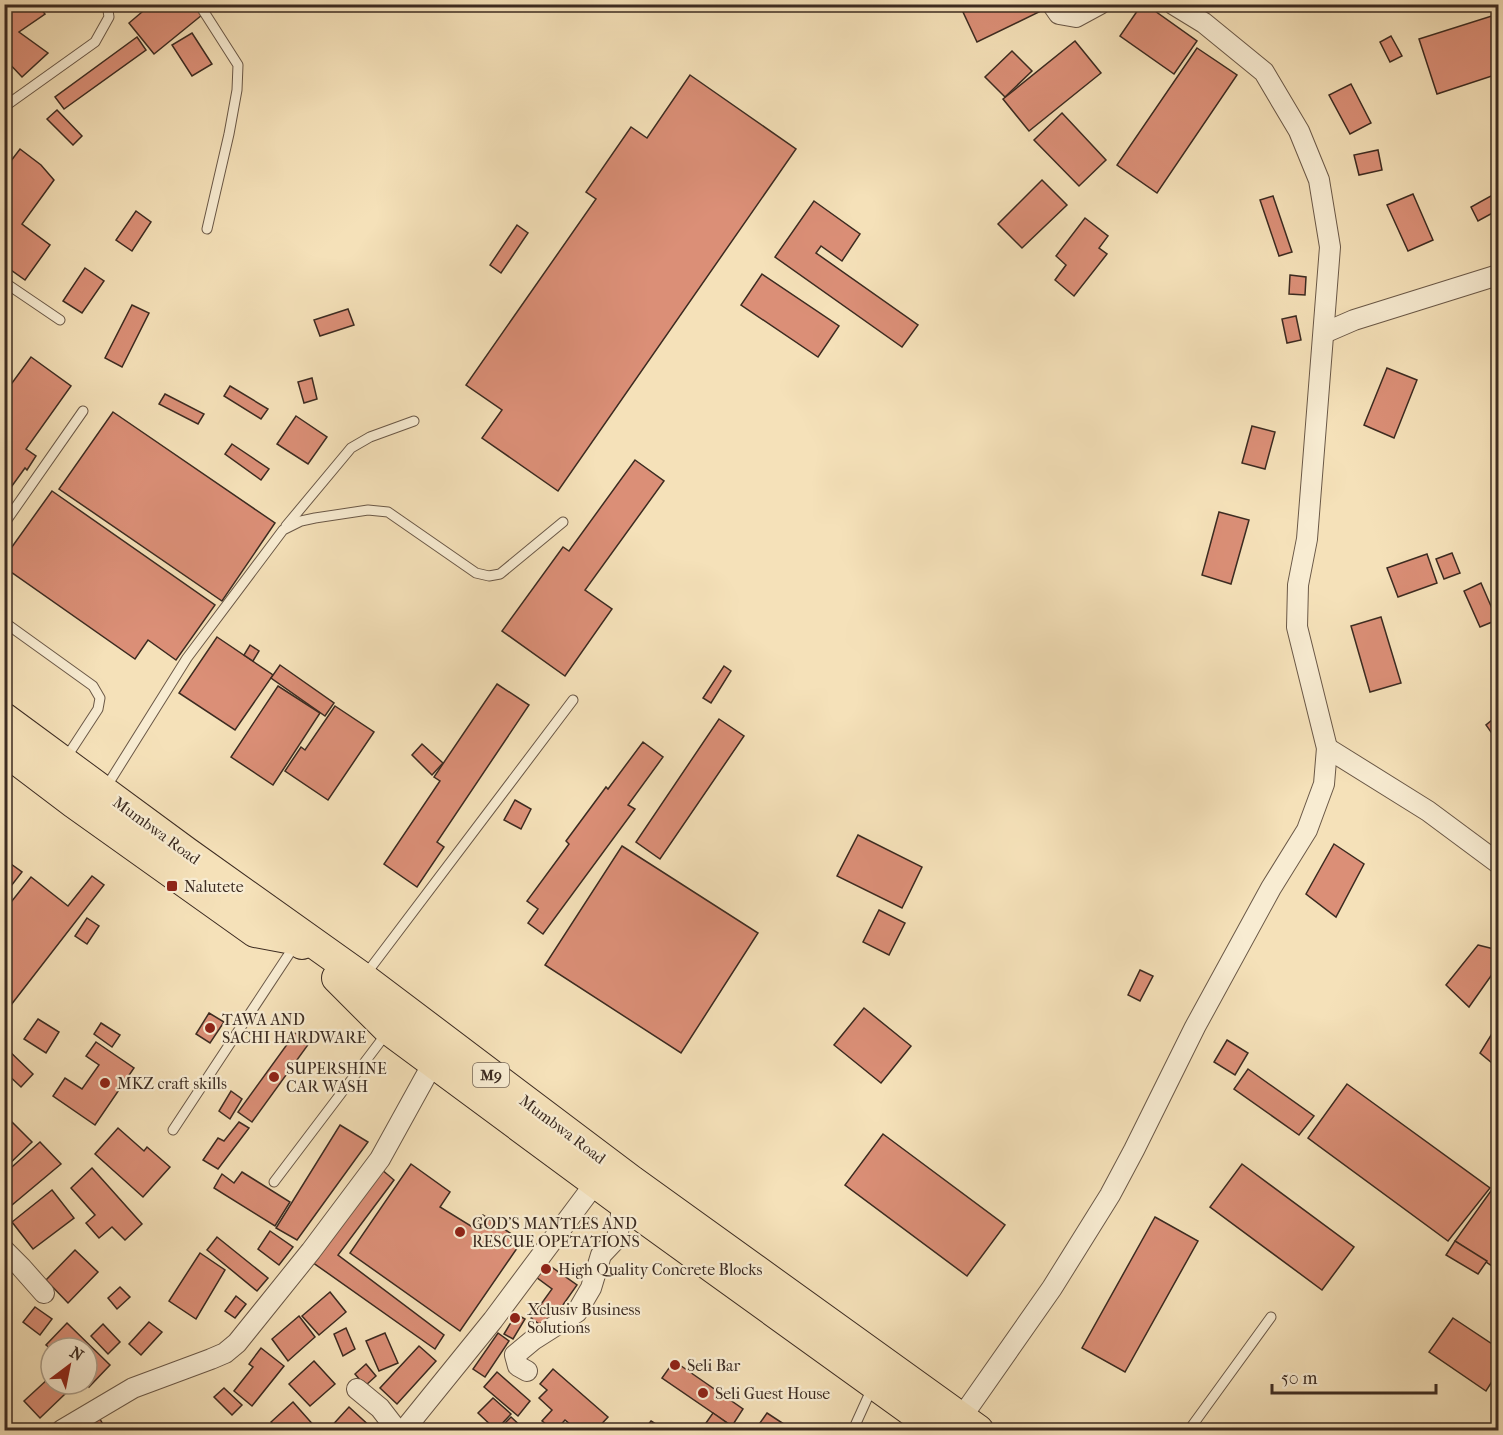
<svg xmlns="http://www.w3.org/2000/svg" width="1503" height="1435" font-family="'IM FELL French Canon',serif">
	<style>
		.building { fill: #db8f77; stroke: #3c2b21; stroke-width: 1.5 }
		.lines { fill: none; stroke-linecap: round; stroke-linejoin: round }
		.service-casing { stroke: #6a5847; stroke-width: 11 }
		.minor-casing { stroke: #6a5847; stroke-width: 22 }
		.primary-casing { stroke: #3c2b21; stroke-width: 32 }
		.service { stroke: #f8ecd2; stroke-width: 9 }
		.minor { stroke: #f8ecd2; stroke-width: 20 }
		.primary { stroke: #f5e1b9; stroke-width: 30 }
		.poi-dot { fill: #8f2418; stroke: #f8ecd2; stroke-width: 2 }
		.labels { text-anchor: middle; stroke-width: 4.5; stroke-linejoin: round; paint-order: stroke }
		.shield { fill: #f8ecd2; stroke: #746556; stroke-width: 1.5 }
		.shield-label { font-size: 15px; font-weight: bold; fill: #3c2b21 }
		.street-label { font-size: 16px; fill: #3c2b21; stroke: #f8ecd2 }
		.poi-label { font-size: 16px; fill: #3c2b21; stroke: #f8ecd2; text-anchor: start }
	</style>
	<rect width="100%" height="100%" fill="#f5e1b9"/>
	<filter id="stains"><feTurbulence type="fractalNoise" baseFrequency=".00333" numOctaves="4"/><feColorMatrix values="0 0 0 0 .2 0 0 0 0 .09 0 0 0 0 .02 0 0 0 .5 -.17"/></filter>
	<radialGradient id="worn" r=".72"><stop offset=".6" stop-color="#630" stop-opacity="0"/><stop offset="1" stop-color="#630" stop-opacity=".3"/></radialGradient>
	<g class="building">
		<polygon points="4,4 37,4 45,14 19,32 48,53 22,77 4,58"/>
		<polygon points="136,4 193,4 202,15 154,54 129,23 142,12"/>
		<polygon points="978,4 1035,4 1039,12 977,42 963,12"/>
		<polygon points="1142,4 1145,4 1197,41 1174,74 1120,36"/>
		<polygon points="1498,14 1498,74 1437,94 1419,39"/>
		<polygon points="192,33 212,64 192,76 172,45"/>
		<polygon points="1391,36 1402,56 1390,62 1380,42"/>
		<polygon points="137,37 146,50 64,109 55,97"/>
		<polygon points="1075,41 1101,73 1029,131 1003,99"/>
		<polygon points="1197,48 1237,75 1157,193 1117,165"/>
		<polygon points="1012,51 1032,71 1005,97 985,77"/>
		<polygon points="690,75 796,149 558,491 482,438 502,410 466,385 596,199 586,192 631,127 647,138"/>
		<polygon points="1351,84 1371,123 1350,134 1329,95"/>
		<polygon points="57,110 82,136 73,145 47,119"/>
		<polygon points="1062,113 1106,160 1079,186 1034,140"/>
		<polygon points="20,149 41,165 54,180 22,224 50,245 25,280 4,265 4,170"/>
		<polygon points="1378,150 1382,170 1359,175 1354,155"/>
		<polygon points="1042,180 1067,205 1022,248 998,224"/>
		<polygon points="1498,192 1498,210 1478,221 1471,207"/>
		<polygon points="1413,194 1433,240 1408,251 1387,205"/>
		<polygon points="1273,196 1292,252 1279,256 1260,200"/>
		<polygon points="814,201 860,234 842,261 821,246 816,253 918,325 902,347 775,257"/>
		<polygon points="136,211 151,222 132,251 116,240"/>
		<polygon points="1085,218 1108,236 1099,248 1107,254 1074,296 1055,280 1066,265 1056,256"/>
		<polygon points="517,225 528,233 501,273 490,265"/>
		<polygon points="85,268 104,281 82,313 63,301"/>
		<polygon points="762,274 839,326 818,357 741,305"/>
		<polygon points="1290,275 1306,277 1305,295 1289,294"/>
		<polygon points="132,305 149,313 122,367 105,358"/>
		<polygon points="348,309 354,325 320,336 314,320"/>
		<polygon points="1296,316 1301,340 1287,343 1282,319"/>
		<polygon points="31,357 71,386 26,449 36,456 27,470 25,468 4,497 4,394"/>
		<polygon points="1387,368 1417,380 1394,438 1364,425"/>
		<polygon points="312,378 317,399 304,403 298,382"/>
		<polygon points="230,386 268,409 261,419 224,396"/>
		<polygon points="165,394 204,414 198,424 159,404"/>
		<polygon points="113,412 275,523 222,601 59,489"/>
		<polygon points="296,416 327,437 308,464 277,444"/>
		<polygon points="1252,426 1275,432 1265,469 1242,463"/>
		<polygon points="232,444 269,469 261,480 225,454"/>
		<polygon points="635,460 664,481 585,590 612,609 565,676 502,631 563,547 569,551"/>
		<polygon points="52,491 215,605 176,660 148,640 135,659 4,567 4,558"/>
		<polygon points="1219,512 1249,520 1231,584 1202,575"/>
		<polygon points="1452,553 1460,573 1444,579 1436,559"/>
		<polygon points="1427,554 1437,583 1398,597 1387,568"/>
		<polygon points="1481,583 1497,620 1480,627 1464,591"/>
		<polygon points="1381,617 1401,683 1370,692 1351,626"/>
		<polygon points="217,637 273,675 235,730 179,693"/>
		<polygon points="250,645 259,651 253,661 244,655"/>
		<polygon points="280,665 334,703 325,716 271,678"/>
		<polygon points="724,666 731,671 711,703 703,698"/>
		<polygon points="497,684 529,705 437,842 444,847 417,887 384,864 440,781 434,777"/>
		<polygon points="278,686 320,713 273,785 231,757"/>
		<polygon points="335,706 374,732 328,800 285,771 301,747 305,750"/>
		<polygon points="1498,715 1498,742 1486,725"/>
		<polygon points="719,719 744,736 660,859 636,842"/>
		<polygon points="643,742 663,757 628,805 635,809 543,934 528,923 538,909 527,901 569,844 566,841 606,787 608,789"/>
		<polygon points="422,744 443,763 432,775 412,755"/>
		<polygon points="515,800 531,809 521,829 504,820"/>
		<polygon points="858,835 922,867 902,908 837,876"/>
		<polygon points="1334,844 1364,864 1336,917 1306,894"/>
		<polygon points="622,846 758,933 681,1053 545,965"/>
		<polygon points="4,859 22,872 4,895"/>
		<polygon points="92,876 104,885 4,1014 4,911 31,877 68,906"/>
		<polygon points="879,910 905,923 889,955 863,942"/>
		<polygon points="87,918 99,926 87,944 75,936"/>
		<polygon points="1478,945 1498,950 1498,949 1498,966 1469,1007 1446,985"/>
		<polygon points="1140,970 1153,976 1140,1001 1128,995"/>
		<polygon points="864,1008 911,1046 881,1083 834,1045"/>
		<polygon points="209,1013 224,1022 210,1043 196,1034"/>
		<polygon points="38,1019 59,1032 46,1053 24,1039"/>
		<polygon points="101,1023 120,1035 112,1047 94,1034"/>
		<polygon points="1498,1024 1498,1068 1480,1053"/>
		<polygon points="296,1032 310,1042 252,1122 238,1112"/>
		<polygon points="1227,1040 1248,1053 1235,1075 1214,1062"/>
		<polygon points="96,1042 134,1068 95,1125 53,1096 65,1078 82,1089 99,1065 86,1056"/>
		<polygon points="4,1046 33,1074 21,1087 4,1071"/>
		<polygon points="1248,1069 1314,1116 1299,1135 1234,1089"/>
		<polygon points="1347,1084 1490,1188 1448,1241 1308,1138"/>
		<polygon points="231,1091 242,1099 230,1119 219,1111"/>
		<polygon points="12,1122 32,1142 4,1169 4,1130"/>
		<polygon points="239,1122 249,1128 218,1169 203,1160 218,1138 224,1141"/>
		<polygon points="340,1125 368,1142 297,1240 276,1228"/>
		<polygon points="118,1128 144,1151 147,1147 170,1167 143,1197 95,1154"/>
		<polygon points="883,1134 1005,1225 967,1276 845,1185"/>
		<polygon points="40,1142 61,1164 12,1205 4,1196 4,1174"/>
		<polygon points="411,1164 450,1192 440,1207 474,1228 483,1215 522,1241 460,1331 350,1253"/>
		<polygon points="1242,1164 1354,1247 1322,1290 1210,1207"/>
		<polygon points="92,1168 142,1224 125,1240 112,1227 99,1238 86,1223 95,1215 71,1188"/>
		<polygon points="381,1169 394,1180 338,1255 444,1335 435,1349 312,1262"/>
		<polygon points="242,1172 290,1202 275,1226 214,1188 222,1174 234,1183"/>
		<polygon points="1498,1181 1498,1270 1455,1241"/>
		<polygon points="52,1190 74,1218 33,1249 12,1222"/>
		<polygon points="1155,1217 1198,1241 1125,1372 1082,1348"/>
		<polygon points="270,1231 293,1247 279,1265 258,1249"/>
		<polygon points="217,1237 268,1278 257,1291 207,1250"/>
		<polygon points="1455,1241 1487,1261 1478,1274 1446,1255"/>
		<polygon points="75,1250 98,1272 68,1303 46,1280"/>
		<polygon points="200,1253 225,1270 196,1319 169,1301"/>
		<polygon points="546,1263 577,1285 546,1329 531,1318 552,1289 536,1277"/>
		<polygon points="120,1287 130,1297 117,1309 108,1298"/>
		<polygon points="330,1292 346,1312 319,1335 302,1316"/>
		<polygon points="236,1296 246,1304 235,1318 225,1311"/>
		<polygon points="35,1307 52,1319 40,1335 23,1322"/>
		<polygon points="516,1314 525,1319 513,1339 504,1334"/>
		<polygon points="299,1316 315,1337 288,1361 272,1339"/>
		<polygon points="1453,1318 1498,1348 1498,1372 1486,1391 1429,1352"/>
		<polygon points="149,1322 162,1332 141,1355 129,1344"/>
		<polygon points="67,1323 110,1365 89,1387 87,1384 87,1348 51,1348 51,1349 46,1345"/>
		<polygon points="103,1324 120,1342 108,1354 91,1336"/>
		<polygon points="346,1328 355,1349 343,1356 334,1334"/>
		<polygon points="385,1333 398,1363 379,1371 366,1341"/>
		<polygon points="498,1333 509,1341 485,1377 473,1369"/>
		<polygon points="419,1346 436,1361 397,1404 380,1388"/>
		<polygon points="261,1348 284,1366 252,1406 234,1391 253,1367 249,1364"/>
		<polygon points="314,1361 335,1384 310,1406 289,1384"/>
		<polygon points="674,1361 743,1409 732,1426 662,1378"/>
		<polygon points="366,1364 376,1376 365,1386 355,1374"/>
		<polygon points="553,1369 608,1417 596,1430 577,1430 565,1420 556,1430 554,1430 542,1421 552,1410 539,1398 547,1390 540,1384"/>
		<polygon points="497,1372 530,1401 518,1416 484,1387"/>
		<polygon points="49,1378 51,1380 51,1384 55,1384 65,1394 40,1418 24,1401"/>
		<polygon points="224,1388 242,1405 232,1415 214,1397"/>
		<polygon points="493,1398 511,1414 496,1430 478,1413"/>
		<polygon points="293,1402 316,1428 312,1430 278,1430 271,1422"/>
		<polygon points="349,1407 374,1430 328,1430"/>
		<polygon points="713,1413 737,1430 701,1430"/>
		<polygon points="767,1413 793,1430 755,1430"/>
		<polygon points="511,1417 525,1430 498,1430"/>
		<polygon points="100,1419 106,1430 87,1430 85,1426"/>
		<polygon points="651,1421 665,1430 644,1430"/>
	</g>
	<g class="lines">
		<g class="service-casing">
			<g id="service">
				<polyline points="199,4 238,65 237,90 229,134 207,229"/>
				<polyline points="4,107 95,42 109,17 107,4"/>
				<polyline points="4,282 60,320"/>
				<polyline points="4,524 83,411"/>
				<polyline points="286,526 351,448 370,437 414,421"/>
				<polyline points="4,622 93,686 100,698 98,709 66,758"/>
				<polyline points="105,789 187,658 283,530 301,521 315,518 368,510 388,512 476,573 489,576 500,574 563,522"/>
				<polyline points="366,974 573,700"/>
				<polyline points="173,1130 295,945"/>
				<polyline points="274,1182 386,1034"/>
				<polyline points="853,1430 872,1388"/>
				<polyline points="1189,1430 1271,1317"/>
			</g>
		</g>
		<g class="minor-casing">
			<g id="minor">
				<polyline points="1052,4 1059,14 1076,17 1100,4"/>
				<polyline points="1324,333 1354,320 1498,275"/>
				<polyline points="1327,748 1428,811 1498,863"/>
				<polyline points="4,1250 21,1267 44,1293"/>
				<polyline points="527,1371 518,1366 515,1355 533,1340 577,1312 591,1288 601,1255 617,1238 623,1203"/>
				<polyline points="357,1389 380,1408 397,1430"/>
				<polyline points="961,1418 1052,1288 1110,1195 1134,1150 1195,1027 1271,888 1307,830 1324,784 1327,748 1297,627 1298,585 1307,539 1330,247 1319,180 1299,131 1264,72 1204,23 1173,4"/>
				<polyline points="62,1430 133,1388 211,1359 225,1353 237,1343 311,1251 380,1159 433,1063"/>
				<polyline points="404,1430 493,1320 596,1182"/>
			</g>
		</g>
		<g class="primary-casing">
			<g id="primary">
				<polyline points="4,718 186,852 363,978 632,1181 978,1430"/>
				<polyline points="4,750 74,803 255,932 298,940 302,944"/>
				<polyline points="337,978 389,1030 623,1203 938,1430"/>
			</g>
		</g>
		<use href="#service" class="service"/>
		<use href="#minor" class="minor"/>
		<use href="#primary" class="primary"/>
	</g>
	<g class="poi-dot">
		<rect x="166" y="880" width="12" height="12" rx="3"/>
		<circle cx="210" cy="1028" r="6"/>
		<circle cx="274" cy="1077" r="6"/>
		<circle cx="105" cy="1083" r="6"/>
		<circle cx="460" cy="1232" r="6"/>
		<circle cx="546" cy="1269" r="6"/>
		<circle cx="515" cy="1318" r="6"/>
		<circle cx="675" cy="1365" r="6"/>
		<circle cx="703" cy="1393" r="6"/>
	</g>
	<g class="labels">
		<rect class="shield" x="473" y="1063" width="36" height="24" rx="4.5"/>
		<g class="shield-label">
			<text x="491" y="1080">M9</text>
		</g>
		<g class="street-label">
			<text transform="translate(157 830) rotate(36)" y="6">Mumbwa Road</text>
			<text transform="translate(563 1129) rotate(37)" y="6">Mumbwa Road</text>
		</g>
		<g class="poi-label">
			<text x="184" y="892">Nalutete</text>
			<text x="222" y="1025">TAWA AND<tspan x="222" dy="18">SACHI HARDWARE</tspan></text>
			<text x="286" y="1074">SUPERSHINE<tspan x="286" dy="18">CAR WASH</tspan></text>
			<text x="117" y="1089">MKZ craft skills</text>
			<text x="472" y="1229">GOD'S MANTLES AND<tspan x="472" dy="18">RESCUE OPETATIONS</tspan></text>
			<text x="558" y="1275">High Quality Concrete Blocks</text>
			<text x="527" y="1315">Xclusiv Business<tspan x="527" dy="18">Solutions</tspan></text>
			<text x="687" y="1371">Seli Bar</text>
			<text x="715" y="1399">Seli Guest House</text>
		</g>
	</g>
	<rect width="1503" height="1435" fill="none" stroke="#f5e1b9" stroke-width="24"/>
	<rect x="6" y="6" width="1491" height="1423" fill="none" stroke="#3c2b21" stroke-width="3"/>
	<rect x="12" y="12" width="1479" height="1411" fill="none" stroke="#3c2b21" stroke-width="1.5"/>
	<g transform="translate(69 1366) rotate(32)"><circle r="28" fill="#f8ecd2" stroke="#ad9f8b" stroke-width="1.5"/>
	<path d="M0-4.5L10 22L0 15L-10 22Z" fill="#8f2418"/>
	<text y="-9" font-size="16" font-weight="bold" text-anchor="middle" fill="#3c2b21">N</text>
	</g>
	<path d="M1272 1384v9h164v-9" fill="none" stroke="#3c2b21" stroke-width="3"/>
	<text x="1281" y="1384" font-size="18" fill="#3c2b21" stroke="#f8ecd2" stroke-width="4.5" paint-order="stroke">50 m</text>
	<rect width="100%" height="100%" filter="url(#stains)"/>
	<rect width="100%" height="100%" fill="url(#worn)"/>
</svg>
